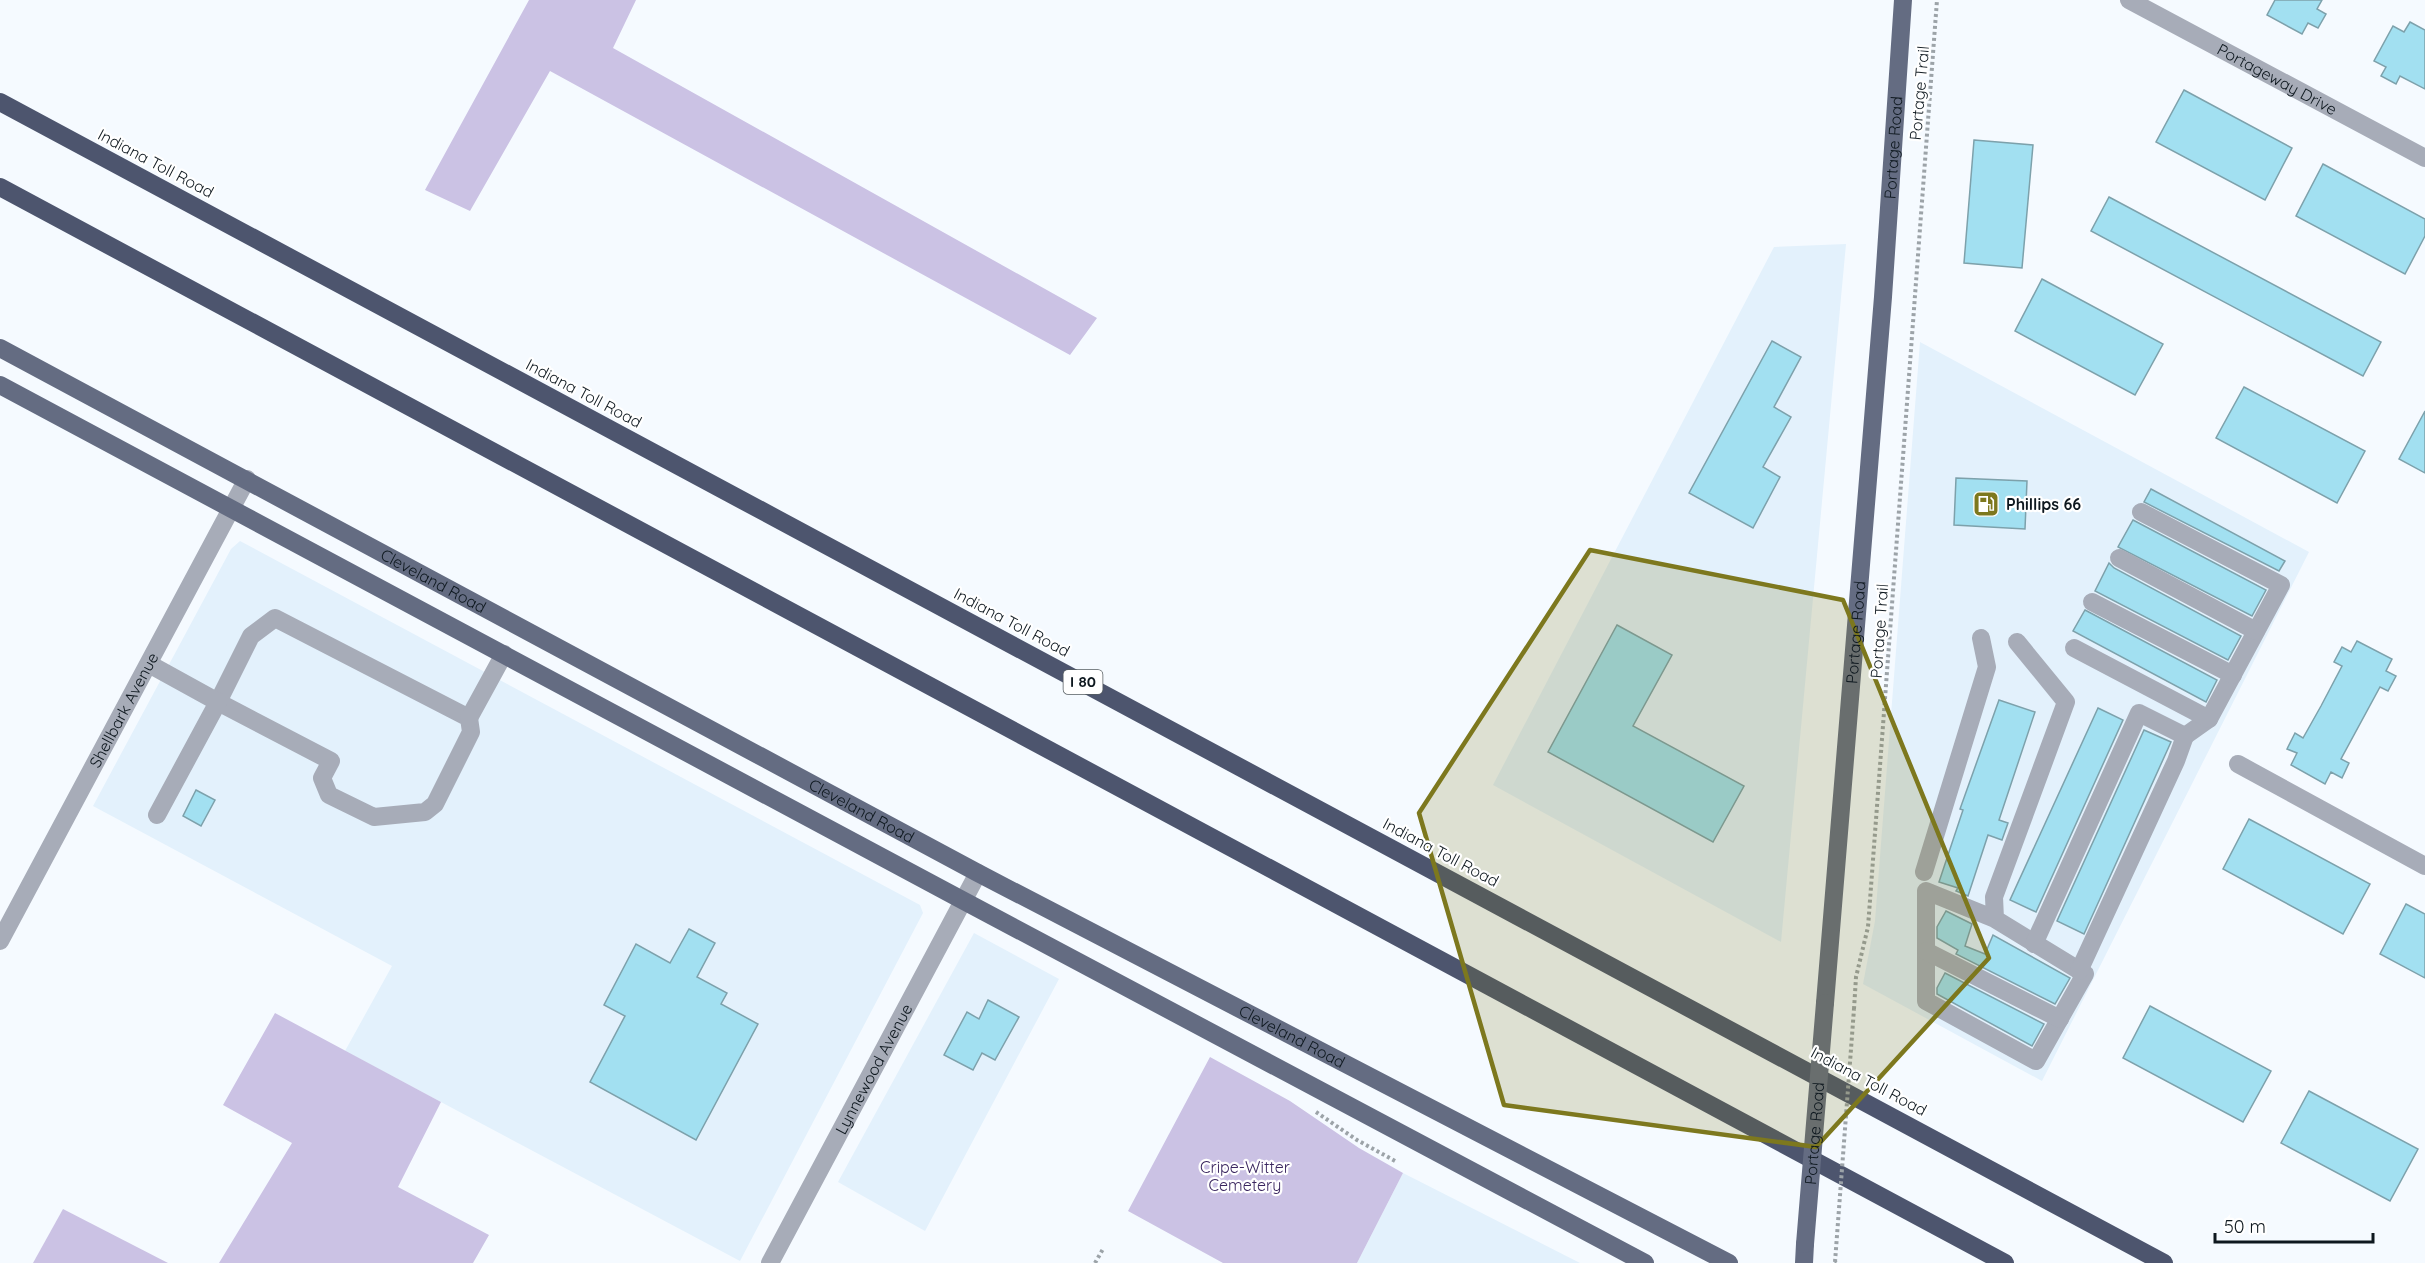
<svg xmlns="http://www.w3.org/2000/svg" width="2425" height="1263" font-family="Quicksand,sans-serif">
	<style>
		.built { fill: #e3f1fc }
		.green { fill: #cbc2e4 }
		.building { fill: #a2e0f1; stroke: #7da1ab; stroke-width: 1.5 }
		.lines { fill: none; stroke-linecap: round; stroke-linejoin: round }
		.path { stroke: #9ca3a8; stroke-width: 4; stroke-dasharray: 3 3; stroke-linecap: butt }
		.minor { stroke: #a7acb8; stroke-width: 18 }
		.major { stroke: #646c82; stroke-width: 18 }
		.highway { stroke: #4d556e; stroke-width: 18 }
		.path-bridge { stroke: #9ca3a8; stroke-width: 4; stroke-dasharray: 3 3; stroke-linecap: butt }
		.major-bridge { stroke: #646c82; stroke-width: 18 }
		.marked { fill: #7d781e; fill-opacity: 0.2; stroke: #7d781e; stroke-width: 4.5; stroke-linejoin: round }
		.labels { text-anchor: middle; stroke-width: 4.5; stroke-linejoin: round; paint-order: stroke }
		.shield { fill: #fff; stroke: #565d62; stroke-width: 1.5 }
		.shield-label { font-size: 15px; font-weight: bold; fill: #0e181f }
		.street-label { font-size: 16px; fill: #0e181f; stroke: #fff }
		.poi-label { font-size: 16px; font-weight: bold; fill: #0e181f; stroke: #fff; text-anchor: start }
		.park-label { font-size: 16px; fill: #3a265f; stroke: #fff }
	</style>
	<rect width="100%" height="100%" fill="#f5faff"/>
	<g class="built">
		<polygon points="1846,244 1781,942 1493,785 1774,247"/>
		<polygon points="1920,342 2309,552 2042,1081 1863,984 1875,921"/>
		<polygon points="240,541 920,905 923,913 740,1261 345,1051 392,966 93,806 231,549"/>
		<polygon points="974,933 1059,979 925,1231 838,1182"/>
		<polygon points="1403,1173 1580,1263 1357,1263"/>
	</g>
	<g class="green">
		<polygon points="529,0 636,0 613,48 1097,318 1070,355 550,71 470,211 425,190"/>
		<polygon points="275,1013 441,1102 398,1187 489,1235 473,1263 219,1263 292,1143 223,1105"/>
		<polygon points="1210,1057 1290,1101 1359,1148 1403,1173 1357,1263 1223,1263 1128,1211"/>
		<polygon points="63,1209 168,1263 33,1263"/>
	</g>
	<g class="building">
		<polygon points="2275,0 2322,0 2317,9 2326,14 2318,28 2308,23 2302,34 2267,15"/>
		<polygon points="2410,22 2425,30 2425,89 2400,76 2396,84 2381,76 2386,67 2374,61 2393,26 2404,32"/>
		<polygon points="2184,90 2292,148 2265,200 2156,142"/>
		<polygon points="1974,140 2033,145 2022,268 1964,263"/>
		<polygon points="2323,164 2425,219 2425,236 2405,274 2296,216"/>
		<polygon points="2109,197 2381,342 2363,376 2091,231"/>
		<polygon points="2042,279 2163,344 2135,395 2015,331"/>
		<polygon points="1772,341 1801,357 1774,407 1791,417 1763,467 1780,477 1753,528 1689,493"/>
		<polygon points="2244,387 2365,451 2337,503 2216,438"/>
		<polygon points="2425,411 2425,473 2399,459"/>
		<polygon points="1956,478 2027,481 2025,529 1954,525"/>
		<polygon points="2151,489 2285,561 2279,571 2144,502"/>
		<polygon points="2133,520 2266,590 2252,616 2118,547"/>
		<polygon points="2109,563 2114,568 2241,636 2228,660 2095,591"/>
		<polygon points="2085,610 2217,680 2206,702 2073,631"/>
		<polygon points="1617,625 1672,655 1633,726 1744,786 1713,842 1548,752"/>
		<polygon points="2357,641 2392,659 2386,671 2396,676 2388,691 2380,687 2341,759 2349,763 2342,778 2331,772 2325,784 2291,765 2297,753 2287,749 2295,733 2303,738 2321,706 2342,666 2334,662 2342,647 2351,652"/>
		<polygon points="1999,700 2035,712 1999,820 2008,823 2002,840 1988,835 1968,896 1956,891 1958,888 1939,882 1963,810 1960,809"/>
		<polygon points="2098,708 2123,720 2036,912 2010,900"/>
		<polygon points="2144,730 2171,742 2084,934 2057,921"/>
		<polygon points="196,790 215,800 201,826 183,816"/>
		<polygon points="2249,819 2370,884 2343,934 2223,869"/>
		<polygon points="2406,904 2425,914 2425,978 2380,954"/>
		<polygon points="1946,911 1972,924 1965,946 1985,954 1993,935 2070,978 2055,1004 1956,954 1958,950 1937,938 1937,927"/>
		<polygon points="689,929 715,943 697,977 727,993 721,1004 758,1024 696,1140 590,1082 625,1016 604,1005 636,944 670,963"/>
		<polygon points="1945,973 2044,1024 2032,1046 1937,994 1937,988"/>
		<polygon points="988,1000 1019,1017 995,1060 982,1053 973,1070 944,1055 967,1012 979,1019"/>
		<polygon points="2150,1006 2271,1071 2243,1122 2123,1058"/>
		<polygon points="2309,1091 2418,1149 2390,1201 2281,1143"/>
	</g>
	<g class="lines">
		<g class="path">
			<polyline points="1854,1009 1856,977 1868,927 1937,0"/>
			<polyline points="1316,1112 1357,1140 1397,1162"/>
			<polyline points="1835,1262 1836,1263"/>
			<polyline points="1095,1263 1103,1249"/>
		</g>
		<g class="minor">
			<path id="s1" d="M2129,0L2425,158"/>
			<polyline points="2141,512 2281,585 2209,719 2185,736"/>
			<polyline points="2119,558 2256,631"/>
			<polyline points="2092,602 2233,675"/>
			<polygon points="275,618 469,718 471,732 435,804 425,812 374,817 329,795 322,778 331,761 218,702 251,636"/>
			<polyline points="2074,648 2209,719"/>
			<polyline points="149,664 218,702 157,815"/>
			<polyline points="469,718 504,654"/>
			<polyline points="2238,764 2425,866"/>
			<polyline points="1924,872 1987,667 1981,638"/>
			<polyline points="1995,919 1926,891 1926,1001 2036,1061 2085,974 1995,919 1994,897 2066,702 2017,642"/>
			<path id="s2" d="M0,941L247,479"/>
			<polyline points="2034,944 2139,713 2185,736 2176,761 2079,971"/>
			<polyline points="1926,951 2060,1019"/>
			<path id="s3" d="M770,1263L978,873"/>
		</g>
		<g class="major">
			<path id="s4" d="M0,348L978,873L1729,1263"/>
			<polyline points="0,385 964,901 1645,1263"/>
			<path id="s5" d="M1825,1003L1883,297L1903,0"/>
			<polyline points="1804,1263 1805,1244"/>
		</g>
		<g class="highway">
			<polyline points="0,102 2164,1263"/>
			<polyline points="0,187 2005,1263"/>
		</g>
		<polyline class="path-bridge" points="1835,1262 1854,1009"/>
		<path class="major-bridge" id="s6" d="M1805,1244L1825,1003"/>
	</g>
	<path class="marked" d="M1590,550L1843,600L1989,958L1816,1147L1504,1105L1419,813Z"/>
	<defs>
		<g id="fuel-square" transform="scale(1.35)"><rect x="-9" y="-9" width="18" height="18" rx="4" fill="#7d781e" stroke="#fff"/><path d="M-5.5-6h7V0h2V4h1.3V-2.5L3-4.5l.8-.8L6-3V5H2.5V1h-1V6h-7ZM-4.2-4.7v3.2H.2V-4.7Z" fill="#fff"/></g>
	</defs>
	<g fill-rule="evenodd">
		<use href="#fuel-square" x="1986" y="504"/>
	</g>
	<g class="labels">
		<rect class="shield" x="1063.5" y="670" width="39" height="24" rx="4.5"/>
		<g class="shield-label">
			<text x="1083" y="687">I 80</text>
		</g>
		<g class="street-label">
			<text dy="6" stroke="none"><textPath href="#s1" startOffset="168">Portageway Drive</textPath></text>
			<text transform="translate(1919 93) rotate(-85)" y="6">Portage Trail</text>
			<text dy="6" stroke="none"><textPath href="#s5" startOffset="858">Portage Road</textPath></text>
			<text transform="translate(156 163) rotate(28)" y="6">Indiana Toll Road</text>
			<text transform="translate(584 393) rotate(28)" y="6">Indiana Toll Road</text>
			<text dy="6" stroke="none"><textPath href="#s4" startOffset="492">Cleveland Road</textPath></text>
			<text transform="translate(1012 622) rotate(28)" y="6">Indiana Toll Road</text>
			<text transform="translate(1879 631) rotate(-86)" y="6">Portage Trail</text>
			<text dy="6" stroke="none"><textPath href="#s5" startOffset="372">Portage Road</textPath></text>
			<text dy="6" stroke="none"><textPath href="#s2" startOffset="262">Shellbark Avenue</textPath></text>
			<text dy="6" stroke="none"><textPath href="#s4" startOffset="978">Cleveland Road</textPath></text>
			<text transform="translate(1441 852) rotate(28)" y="6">Indiana Toll Road</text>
			<text dy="6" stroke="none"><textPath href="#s4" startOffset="1464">Cleveland Road</textPath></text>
			<text dy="6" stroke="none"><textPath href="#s3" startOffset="220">Lynnewood Avenue</textPath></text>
			<text transform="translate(1869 1081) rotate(28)" y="6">Indiana Toll Road</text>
			<text dy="6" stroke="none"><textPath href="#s6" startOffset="111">Portage Road</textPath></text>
		</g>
		<g class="poi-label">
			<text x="2006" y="510">Phillips 66</text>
		</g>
		<g class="park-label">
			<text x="1245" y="1173">Cripe-Witter<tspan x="1245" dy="18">Cemetery</tspan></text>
		</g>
	</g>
	<path d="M2215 1233v9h158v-9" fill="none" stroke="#0e181f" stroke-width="3"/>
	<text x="2224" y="1233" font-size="18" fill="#0e181f" stroke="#ffffff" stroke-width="4.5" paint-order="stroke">50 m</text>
</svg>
